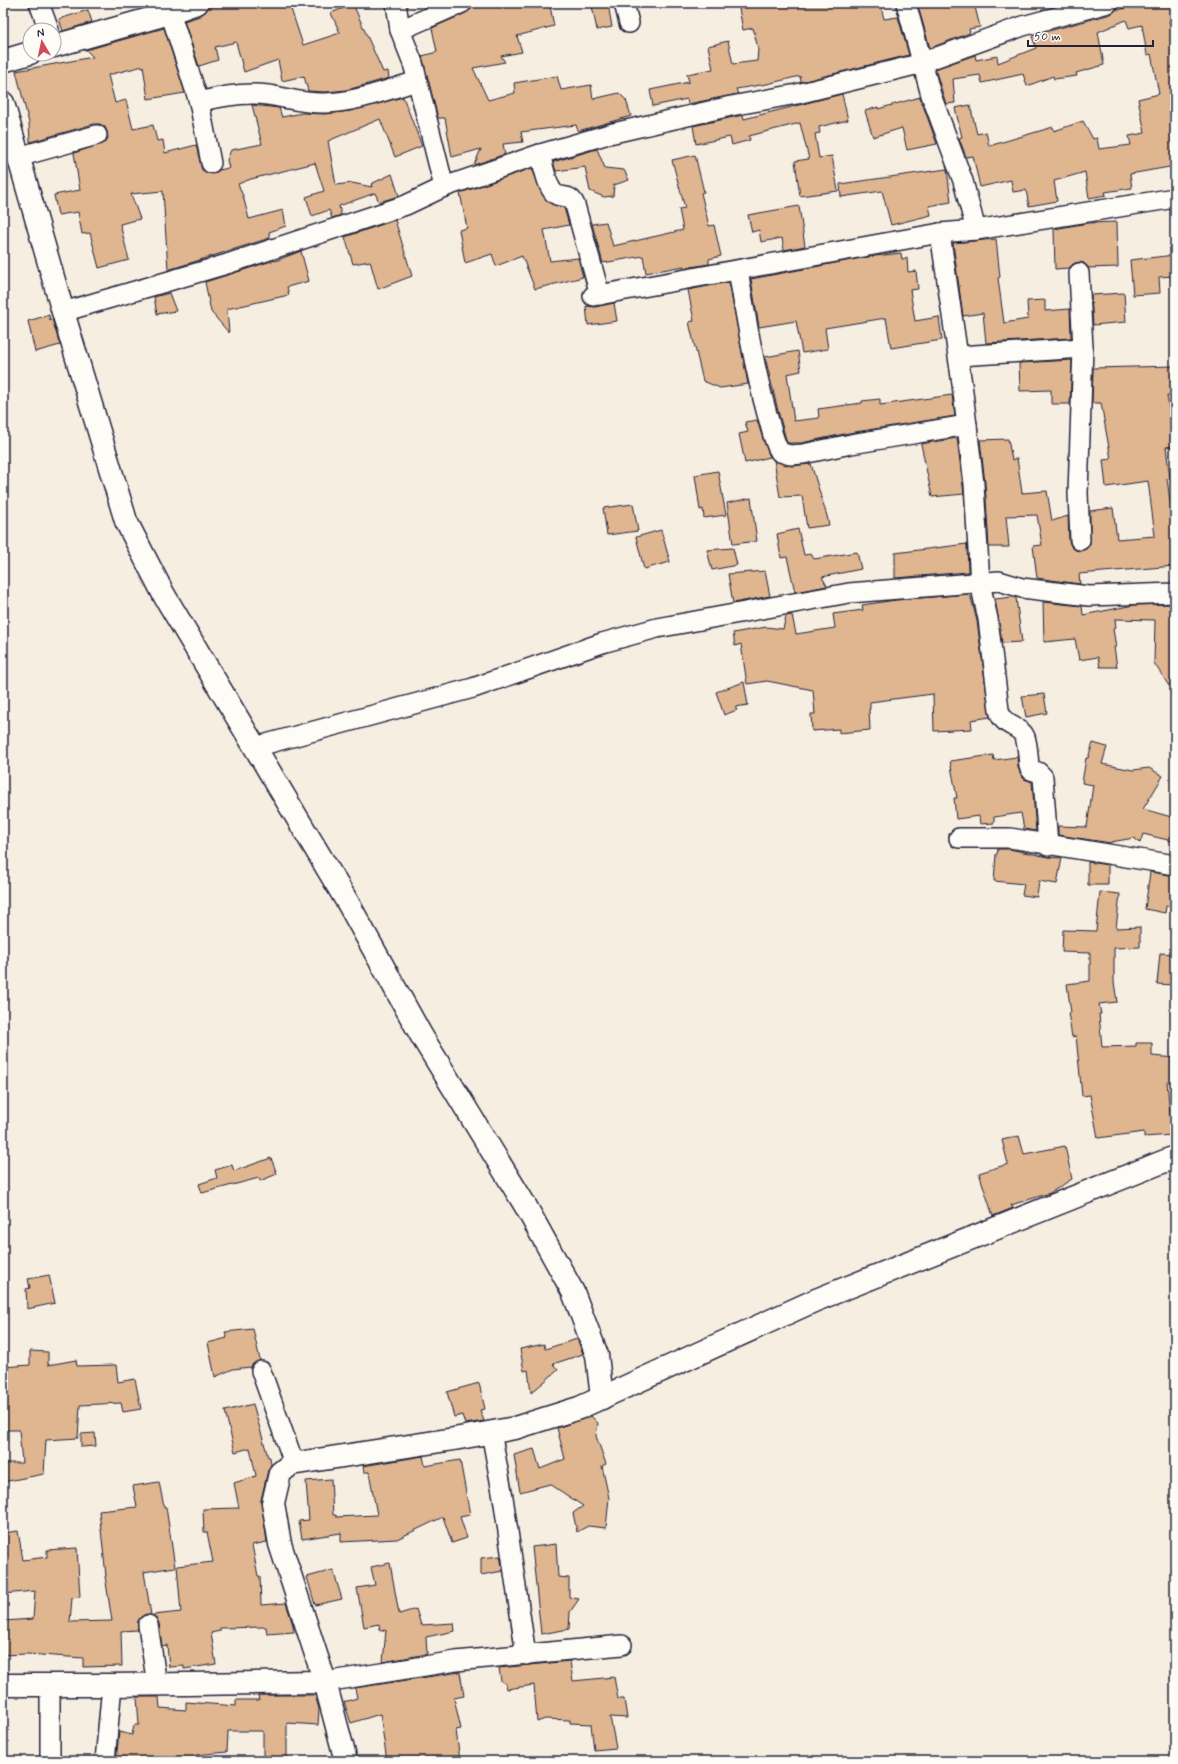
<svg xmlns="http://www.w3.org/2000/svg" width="1178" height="1764" font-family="Mynerve,sans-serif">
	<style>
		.building { fill: #dfb68f; stroke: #22223b }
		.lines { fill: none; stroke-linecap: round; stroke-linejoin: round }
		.street-casing { stroke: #22223b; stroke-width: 22 }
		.secondary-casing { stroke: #22223b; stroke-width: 25 }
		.street { stroke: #fdfcf7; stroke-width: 19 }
		.secondary { stroke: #fdfcf7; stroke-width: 22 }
	</style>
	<rect width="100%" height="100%" fill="#f7eee2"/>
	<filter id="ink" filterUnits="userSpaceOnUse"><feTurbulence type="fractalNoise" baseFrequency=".025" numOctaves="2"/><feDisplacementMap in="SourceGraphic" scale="8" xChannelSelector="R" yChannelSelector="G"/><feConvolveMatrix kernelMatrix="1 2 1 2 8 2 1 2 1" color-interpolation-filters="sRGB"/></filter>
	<g filter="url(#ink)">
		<g class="building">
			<polygon points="224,3 289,3 303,45 340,33 331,13 353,4 383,72 388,71 389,78 347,90 325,92 308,91 304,76 282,81 278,60 244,72 236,42 215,47 218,60 199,66 184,21 200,16 206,11 208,7"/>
			<polygon points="473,3 537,3 550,6 554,26 517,36 522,52 501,56 505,62 473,68 488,100 515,93 514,83 557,76 561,90 591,85 593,99 619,93 626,100 631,116 578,131 576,125 521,132 523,142 503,144 505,154 474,165 481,149 452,157 445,118 438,118 422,56 437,52 432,28 466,13 471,9"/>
			<polygon points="738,3 880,3 884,19 898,17 909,55 801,82 800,76 767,84 736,89 738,94 688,104 687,99 653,106 650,90 689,82 687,74 713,69 708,46 728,41 733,64 757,61 758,49 753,28 743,30"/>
			<polygon points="917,3 974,3 980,27 969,29 970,33 930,48"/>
			<polygon points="1145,3 1175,3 1175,20 1169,21 1175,42 1175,166 1130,174 1132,188 1105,192 1106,195 1089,198 1085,172 1054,181 1057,201 1029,206 1026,190 1013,192 1011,180 980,187 973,156 966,157 959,138 962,137 955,108 970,105 977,134 986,132 989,146 1053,127 1054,131 1083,121 1093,139 1097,138 1099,149 1131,145 1129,136 1145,133 1138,99 1159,94 1151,54 1147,55 1142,25 1129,28 1126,20 1098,32 1104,65 1076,73 1077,76 1054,79 1053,76 1027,86 1023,74 982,83 980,75 953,79 955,103 946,104 935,69 975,55 976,60 997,56 998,63 1036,48 1032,36 1041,33 1111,14 1118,8 1118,10"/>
			<polygon points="608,4 612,27 597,30 592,6"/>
			<polygon points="88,10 92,22 63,31 59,19"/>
			<polygon points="164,28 185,93 148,99 143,66 108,75 115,103 126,100 133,129 153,125 157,141 163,140 165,153 196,145 202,170 208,173 213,174 219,170 229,168 227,160 231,150 262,144 252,105 279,108 282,117 302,113 325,114 350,111 403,97 422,146 395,157 380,119 328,141 336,185 352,183 372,187 371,184 392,174 399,196 379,202 375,193 339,206 341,215 332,218 329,210 312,216 306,197 324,191 315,163 251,179 238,184 243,196 249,219 283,210 286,226 269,232 270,238 168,270 163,191 131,194 140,219 120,224 129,260 99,268 90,233 82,234 78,212 58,215 54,195 80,190 74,153 105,143 108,138 107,132 105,127 100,124 94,124 30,142 29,123 16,71 93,57 86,50"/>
			<polygon points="842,94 848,120 819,127 820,133 815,134 819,158 832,156 838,191 800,196 795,161 809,159 800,123 749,136 750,140 732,145 730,137 696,144 693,126 743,115 744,119"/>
			<polygon points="920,97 937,144 907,150 902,128 873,137 865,111 878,107 878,109"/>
			<polygon points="597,149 605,168 624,170 629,180 614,185 613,196 604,197 590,191 585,167 556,171 553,162"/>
			<polygon points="695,155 704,192 701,193 709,226 714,225 721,256 709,259 709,264 685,268 684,266 646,273 643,256 603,263 592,224 606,222 613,246 683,230 679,209 685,208 672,160"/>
			<polygon points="532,168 543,196 551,204 564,208 569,225 544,230 550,261 578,258 583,277 535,289 522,256 496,266 492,254 465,263 459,230 467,228 460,193"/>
			<polygon points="947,169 951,202 929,206 931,215 891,225 882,191 841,197 840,184"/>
			<polygon points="799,206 805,246 784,250 782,238 761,242 759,230 752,232 748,215"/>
			<polygon points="395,220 412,276 378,289 370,261 353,264 345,237"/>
			<polygon points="1117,222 1118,267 1088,268 1084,263 1079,262 1073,264 1069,268 1055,269 1054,229 1088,223"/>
			<polygon points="996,239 1000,277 998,278 1004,323 1028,319 1027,301 1045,300 1045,311 1070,309 1071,338 986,343 983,313 963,316 953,243"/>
			<polygon points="301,251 309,281 287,287 289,295 227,309 229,333 211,312 205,282 275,260 275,261"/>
			<polygon points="901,253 902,259 907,258 908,272 916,271 918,289 910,290 915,321 939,317 942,340 891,348 886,318 825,328 828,349 802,353 796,321 759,327 751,279 867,257"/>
			<polygon points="1175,255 1175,276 1159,277 1160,293 1133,295 1130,260"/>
			<polygon points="729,282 748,384 720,388 703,381 689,322 694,321 688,290"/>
			<polygon points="169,293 176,311 157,314 154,297"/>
			<polygon points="1124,293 1126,322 1093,325 1091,295"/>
			<polygon points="614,303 617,321 588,325 586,306 595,307"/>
			<polygon points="49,315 50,320 52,319 60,345 35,352 28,321"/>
			<polygon points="798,351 801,371 787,374 794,421 819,418 818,409 862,403 862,401 880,399 880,405 952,395 955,416 849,433 801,443 787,443 778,411 765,357"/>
			<polygon points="1072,360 1070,404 1051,404 1051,390 1020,391 1019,363"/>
			<polygon points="1175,366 1175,395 1167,395 1175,446 1166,447 1170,478 1167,479 1175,536 1175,566 1079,574 1080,584 1037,578 1033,546 1042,545 1037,515 1006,516 1009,547 989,547 985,483 980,440 1008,439 1012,460 1017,458 1022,493 1047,491 1052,521 1068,516 1069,541 1071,546 1075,550 1080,551 1086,549 1090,545 1090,511 1113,508 1117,539 1155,536 1148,481 1106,487 1103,460 1111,459 1101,403 1092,403 1093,368"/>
			<polygon points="757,420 764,442 770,457 745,463 739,434 748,432 745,422"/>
			<polygon points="957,438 964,494 932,497 921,444"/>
			<polygon points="774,460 791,466 811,464 827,516 829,525 807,528 802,496 780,497"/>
			<polygon points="718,471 726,515 704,518 703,509 700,510 695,475"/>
			<polygon points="751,498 757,541 733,544 727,503"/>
			<polygon points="633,504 638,531 607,535 603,508"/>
			<polygon points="798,529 804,555 811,554 814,559 857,552 861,569 822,577 827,586 795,592 787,557 781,558 777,534"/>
			<polygon points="661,530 670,562 644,569 636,537"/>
			<polygon points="967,544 968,572 895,578 895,553"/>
			<polygon points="733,548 737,565 712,570 707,550"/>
			<polygon points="765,571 770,596 733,603 728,574"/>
			<polygon points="970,594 977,621 990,717 971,720 972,729 934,731 933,694 870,702 870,709 869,709 870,730 839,733 839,729 812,731 811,714 815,714 813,690 767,681 747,684 741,644 735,646 733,633 766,627 783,629 786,616 792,615 796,634 835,628 833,614 863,610 862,605 896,600"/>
			<polygon points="1013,597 1016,598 1022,642 1002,643 995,599"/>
			<polygon points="1043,602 1082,606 1083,615 1134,605 1173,604 1175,669 1169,686 1154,663 1155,620 1115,619 1116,628 1113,629 1116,647 1114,647 1117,667 1100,667 1098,657 1079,660 1075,639 1044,642"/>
			<polygon points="744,682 748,705 735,707 737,710 724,715 716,692"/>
			<polygon points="1044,694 1047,713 1026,717 1022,696"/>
			<polygon points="1093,743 1107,747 1102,764 1133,770 1149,768 1163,776 1143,809 1175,818 1175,831 1172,841 1143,834 1140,843 1134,838 1111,842 1111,843 1058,835 1058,826 1087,827 1093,785 1082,783 1086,758 1088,758"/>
			<polygon points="993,755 994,760 1017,757 1018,767 1021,775 1024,779 1032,782 1036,831 1024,829 1021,813 994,817 994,823 980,824 979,816 956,819 954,798 957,798 950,761"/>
			<polygon points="998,849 1009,849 1048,857 1062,858 1057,884 1039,881 1037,897 1022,895 1024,884 994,881 996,854 997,854"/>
			<polygon points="1088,862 1108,865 1108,885 1088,885"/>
			<polygon points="1150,872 1175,876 1175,906 1166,906 1165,913 1145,909"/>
			<polygon points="1100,892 1120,894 1116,928 1140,927 1140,947 1114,948 1114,982 1117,1002 1099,1004 1101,1014 1099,1014 1102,1047 1136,1046 1136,1043 1152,1043 1152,1056 1175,1058 1175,1082 1167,1082 1172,1135 1144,1137 1144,1132 1098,1138 1090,1095 1082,1096 1076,1036 1072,1037 1068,1013 1071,1013 1067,984 1090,981 1090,953 1062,952 1063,930 1096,931"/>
			<polygon points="1160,953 1175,954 1175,985 1157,984"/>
			<polygon points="1019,1136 1024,1154 1065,1146 1072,1179 1050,1193 1011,1205 1013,1208 993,1216 979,1173 1008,1164 1002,1140"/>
			<polygon points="271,1158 277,1174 260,1181 259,1178 202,1193 199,1184 217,1178 215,1170 232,1165 234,1171"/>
			<polygon points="49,1275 55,1303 27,1309 26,1289 30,1288 28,1279"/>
			<polygon points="253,1329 260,1360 253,1364 251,1367 233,1369 215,1377 208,1343 227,1338 225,1332"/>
			<polygon points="577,1339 583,1354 553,1364 558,1370 531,1393 528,1370 524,1371 520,1349 544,1344 545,1349"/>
			<polygon points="30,1351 48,1352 48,1365 76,1360 77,1366 116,1365 118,1382 135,1379 141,1409 123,1412 121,1403 80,1405 78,1438 46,1440 44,1474 3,1482 3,1463 22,1463 19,1430 3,1430 3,1367 30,1365"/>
			<polygon points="479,1383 485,1409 480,1410 484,1421 465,1424 462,1415 454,1417 447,1392"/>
			<polygon points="253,1404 268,1457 270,1457 271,1465 268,1470 261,1500 267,1542 252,1545 258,1576 260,1576 261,1605 286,1603 293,1625 294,1632 267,1634 266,1627 220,1628 220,1631 211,1633 216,1664 184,1669 184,1666 169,1667 167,1645 162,1646 159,1623 153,1615 181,1612 177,1566 213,1562 207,1532 204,1532 203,1509 239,1508 234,1483 256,1476 250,1448 235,1452 225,1411"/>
			<polygon points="591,1416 598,1423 596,1436 606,1464 602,1466 609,1498 606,1528 588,1526 577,1532 573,1513 583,1506 550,1484 520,1492 514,1455 534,1449 540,1469 565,1459 557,1428"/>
			<polygon points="95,1433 96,1446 81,1447 81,1434"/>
			<polygon points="423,1456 425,1466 460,1460 470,1515 460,1517 467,1538 452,1543 443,1517 397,1539 341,1542 341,1533 302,1539 299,1521 309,1520 306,1481 331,1479 333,1515 336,1515 336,1517 377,1515 369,1472 364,1472 363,1466"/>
			<polygon points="159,1482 164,1507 166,1507 175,1567 144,1572 151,1615 146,1614 141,1617 138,1621 138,1630 121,1631 122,1666 83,1667 83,1658 27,1654 3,1655 3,1621 33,1619 35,1591 3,1594 3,1533 18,1531 23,1560 47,1557 47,1550 77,1548 80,1597 72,1598 70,1622 112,1621 105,1576 106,1576 99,1511 137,1507 133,1486"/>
			<polygon points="556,1544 558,1577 569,1578 569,1597 579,1599 570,1612 569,1629 541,1634 532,1547"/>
			<polygon points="500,1556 503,1571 481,1575 481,1558"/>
			<polygon points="390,1563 399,1614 416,1609 421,1625 454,1623 455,1631 426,1637 427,1654 383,1662 386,1630 380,1631 379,1624 364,1627 357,1588 375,1585 371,1567"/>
			<polygon points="333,1570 342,1599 315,1605 307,1577"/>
			<polygon points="570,1661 573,1681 614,1677 618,1699 624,1699 627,1718 610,1717 616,1748 594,1750 591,1724 570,1723 570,1720 545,1719 537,1722 534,1685 507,1689 506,1684 501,1681 499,1668"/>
			<polygon points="460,1672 464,1696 454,1698 461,1729 456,1730 460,1761 387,1761 380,1714 351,1723 344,1702 357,1698 355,1688"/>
			<polygon points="258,1695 315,1695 319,1709 318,1725 287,1723 287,1761 263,1761 263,1731 228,1731 227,1752 196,1755 194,1761 116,1761 119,1732 132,1735 134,1725 139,1725 137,1697 159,1697 160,1708 186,1710 186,1702 236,1706 236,1700 259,1700"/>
		</g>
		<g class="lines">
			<g class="street-casing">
				<g id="street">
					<polyline points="39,3 49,30"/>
					<polyline points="396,3 400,30 413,63 444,187"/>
					<polyline points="624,3 629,23"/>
					<polyline points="906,3 931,95 963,181 976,230"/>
					<polyline points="170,12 199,102 211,163"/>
					<polyline points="400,30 462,3"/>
					<path d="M199,102C222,96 244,92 268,95C288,98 305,104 325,103C357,102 387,90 417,81"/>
					<path d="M540,154C543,164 547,186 554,193C562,200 569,192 575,205L600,295"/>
					<polyline points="18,157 97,135"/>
					<path d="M940,233L962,384L974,484L980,583L988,619L999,710C1003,728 1019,724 1025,737C1028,746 1028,757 1029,766L1031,770L1038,772L1043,777L1048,846"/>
					<path d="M738,270C746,318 754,367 767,414C771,426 773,441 780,452L790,455L803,454L851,444L967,425"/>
					<polyline points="1079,273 1083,348 1078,493 1080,540"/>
					<polyline points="593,296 940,233 976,230 1175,198"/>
					<polyline points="63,312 227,264 406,205 444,187 540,154 609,134 731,106 797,94 915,65 1023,26 1108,3"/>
					<polyline points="959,356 1083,348"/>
					<polyline points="255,747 473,688 602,643 657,628 849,593 999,581 1022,588 1089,596 1175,593"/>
					<polyline points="959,838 1010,838 1175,865"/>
					<polyline points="261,1371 294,1463"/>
					<polyline points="491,1432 503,1497 526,1655"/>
					<polyline points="148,1625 157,1685"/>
					<polyline points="325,1682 456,1661 622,1645"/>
					<polyline points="50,1685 50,1760"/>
					<polyline points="105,1761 112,1685"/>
				</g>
			</g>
			<g class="secondary-casing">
				<g id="secondary">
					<polyline points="54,46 163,15 197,3"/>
					<polyline points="3,61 30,53"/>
					<polyline points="3,103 63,312 126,521 164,595 348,903 421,1035 525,1205 573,1292 597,1355 602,1398"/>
					<polyline points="3,1685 112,1685 325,1682"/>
					<polyline points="346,1761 325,1682 280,1544 273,1503 280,1473 291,1464 454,1439 515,1428 579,1408 816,1300 1175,1157"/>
				</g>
			</g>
			<use href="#street" class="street"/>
			<use href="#secondary" class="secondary"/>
		</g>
	</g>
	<rect width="1178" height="1764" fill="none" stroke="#fdfcf7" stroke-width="16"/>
	<rect x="8" y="8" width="1162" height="1748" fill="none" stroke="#22223b" stroke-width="1.5" filter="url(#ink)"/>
	<g transform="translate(42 42) rotate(351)"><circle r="19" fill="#fdfcf7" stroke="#a5a5ac"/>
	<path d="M0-3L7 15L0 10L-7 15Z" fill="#d1495b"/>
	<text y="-6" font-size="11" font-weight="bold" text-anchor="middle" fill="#22223b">N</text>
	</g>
	<path d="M1028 40v6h125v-6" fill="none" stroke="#22223b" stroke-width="2"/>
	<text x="1034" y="40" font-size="12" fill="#22223b" stroke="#fdfcf7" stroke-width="3" paint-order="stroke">50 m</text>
</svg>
